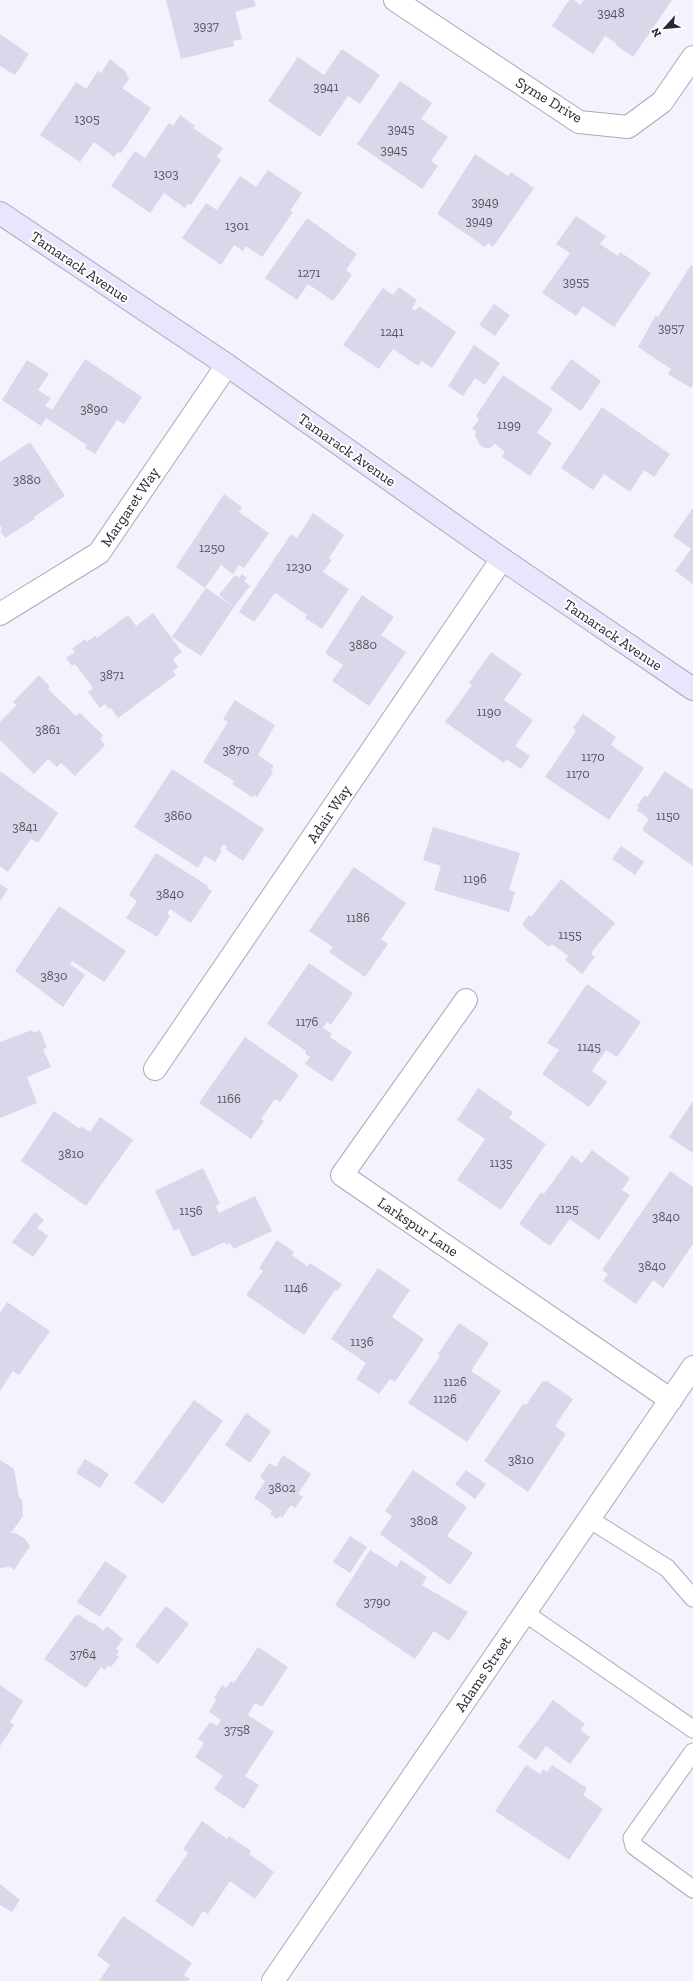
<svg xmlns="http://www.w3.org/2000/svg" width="693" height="1981" font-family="'Zilla Slab',serif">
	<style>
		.building { fill: #d9d7ea }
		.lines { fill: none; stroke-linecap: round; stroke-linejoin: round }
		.service-casing { stroke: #aaa9bb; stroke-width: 19 }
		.minor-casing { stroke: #aaa9bb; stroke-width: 24 }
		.secondary-casing { stroke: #aaa9bb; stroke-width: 24 }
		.service { stroke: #fff; stroke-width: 17 }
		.minor { stroke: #fff; stroke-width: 22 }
		.secondary { stroke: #e8e6fc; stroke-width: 22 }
		.labels { text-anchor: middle; stroke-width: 4; stroke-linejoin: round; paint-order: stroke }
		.number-label { font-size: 13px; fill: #55545e }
		.street-label { font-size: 15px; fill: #29282f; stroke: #fff }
	</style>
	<rect width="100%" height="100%" fill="#f3f3fe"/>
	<g class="building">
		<polygon points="166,0 254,0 256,6 235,12 242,39 233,41 234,46 181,59"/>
		<polygon points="569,0 574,0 580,5 584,0 672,0 633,57 616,45 617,44 605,36 593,54 552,26"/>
		<polygon points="0,34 29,54 15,75 0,66"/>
		<polygon points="342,49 380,75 360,104 348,96 320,137 268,101 298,57 324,75"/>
		<polygon points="110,59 125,71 129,79 122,88 151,108 121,153 118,152 114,157 94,142 80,162 40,135 76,82 86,89 98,71 101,73"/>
		<polygon points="400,81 432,103 421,119 448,137 431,161 438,166 422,189 357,144"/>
		<polygon points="180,115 195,126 193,128 223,148 217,157 221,160 191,205 188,203 185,208 164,193 150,213 111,186 135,151 145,158 169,123 173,126"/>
		<polygon points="475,154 508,176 511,172 534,188 493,247 488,243 485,247 437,214"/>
		<polygon points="268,170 302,193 290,211 293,212 262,257 246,246 243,251 234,245 221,265 182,238 206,203 217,210 240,176 256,187"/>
		<polygon points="576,216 606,236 600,244 618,256 620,252 651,273 614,327 583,306 576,316 542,293 570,253 556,244"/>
		<polygon points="307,218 357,254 346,270 352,275 333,301 308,284 297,300 265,278"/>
		<polygon points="691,265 693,266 693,385 691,388 668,374 671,369 638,347 656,315 658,317"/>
		<polygon points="399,287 417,300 412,308 415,311 419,306 456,332 432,368 422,361 418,366 393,349 379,369 343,345 383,288 393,295"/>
		<polygon points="494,304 510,315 495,336 479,325"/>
		<polygon points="474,345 500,363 485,385 475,378 463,396 448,386"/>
		<polygon points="85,359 142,397 124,424 117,420 95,454 85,448 87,445 46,418 41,426 2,400 27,360 49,374 38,390 51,398 45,406 52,410"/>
		<polygon points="571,359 601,381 581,411 550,389"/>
		<polygon points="503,375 553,409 537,433 552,443 530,476 502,457 505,452 495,444 490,448 485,448 480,445 475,436 476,431 472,429 479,419 476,416"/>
		<polygon points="602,407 670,454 654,477 644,470 630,492 604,474 593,490 561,468"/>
		<polygon points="30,442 65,496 34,517 35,519 5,538 0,530 2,529 0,525 0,462"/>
		<polygon points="224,494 242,507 239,512 269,533 244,568 239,565 233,574 221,565 205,588 176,567"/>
		<polygon points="693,508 693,584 675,571 691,549 673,536"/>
		<polygon points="313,513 344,535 329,558 332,560 323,572 349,589 322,629 305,618 307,615 275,593 254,622 239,612 291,534 297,538"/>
		<polygon points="242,574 247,578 244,581 250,586 234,607 219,595 235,575 239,578"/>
		<polygon points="206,588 234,607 201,656 172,637"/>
		<polygon points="362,595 394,617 381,635 406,652 369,706 332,681 343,665 325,653"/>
		<polygon points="153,613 182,652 173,659 178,667 173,671 176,675 118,718 111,708 109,709 105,704 100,708 88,692 93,688 75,664 72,666 66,658 75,652 72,649 85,639 87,642 95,636 97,638 128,615 136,626"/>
		<polygon points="491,652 522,674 504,700 533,720 515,746 530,756 521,769 506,759 504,763 445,722 472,685 469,683"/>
		<polygon points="39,675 50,687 48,689 76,716 80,713 103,735 100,739 105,745 75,776 61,763 57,767 48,759 34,774 0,740 0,722 17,705 13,702"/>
		<polygon points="235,700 275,725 258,755 274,766 271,770 273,772 257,797 254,795 252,797 232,784 234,781 203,762 228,722 223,719"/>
		<polygon points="583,714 616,737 611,745 644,768 609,820 545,777 576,731 573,728"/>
		<polygon points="172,769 264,829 243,861 225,849 227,847 224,844 220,849 222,851 215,862 205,856 198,868 134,827"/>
		<polygon points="0,771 58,813 38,843 31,839 8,872 0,866"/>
		<polygon points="665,771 693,790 693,866 642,830 649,819 637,810 639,808 637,806 645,795 647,797"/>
		<polygon points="433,827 520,853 509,890 515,892 509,912 434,890 441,866 423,860"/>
		<polygon points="621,846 644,862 635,875 612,859"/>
		<polygon points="156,853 208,886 207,888 212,891 191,923 170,909 167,914 170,916 157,937 126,918 137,901 129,895"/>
		<polygon points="354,867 406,903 381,939 388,944 365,977 329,952 333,947 309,931"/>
		<polygon points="561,879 615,923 591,953 595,957 582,974 565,960 568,956 552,944 549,947 522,925 529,915 531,917"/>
		<polygon points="0,884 8,889 0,901"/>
		<polygon points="59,906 126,951 104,982 72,961 70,964 85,975 63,1007 15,971"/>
		<polygon points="309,963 353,993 331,1025 327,1022 323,1028 332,1034 330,1037 352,1052 332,1082 305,1064 310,1057 305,1054 306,1051 267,1024"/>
		<polygon points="587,984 641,1022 617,1057 606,1050 592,1071 607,1082 589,1107 542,1074 559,1050 547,1043"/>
		<polygon points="32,1030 33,1033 40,1030 47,1048 43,1049 51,1067 27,1077 37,1103 0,1118 0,1042"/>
		<polygon points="245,1037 299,1075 280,1102 275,1099 261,1119 264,1121 251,1139 199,1103"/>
		<polygon points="478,1088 513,1112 509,1118 546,1144 501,1210 457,1180 485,1139 457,1120"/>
		<polygon points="693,1101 693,1153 669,1137"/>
		<polygon points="54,1111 80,1129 81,1126 90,1132 100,1117 133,1140 86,1206 21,1161"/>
		<polygon points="592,1150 630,1178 622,1190 630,1195 599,1240 570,1219 550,1246 519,1224 541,1192 544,1194 572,1155 582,1163"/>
		<polygon points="203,1168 220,1204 216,1206 219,1213 255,1196 272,1231 234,1249 230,1243 226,1245 225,1242 192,1257 179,1229 174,1231 155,1191"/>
		<polygon points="670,1171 693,1187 693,1244 663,1288 653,1280 636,1304 603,1281 608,1274 602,1270"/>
		<polygon points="35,1212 44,1220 37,1228 48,1236 33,1257 12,1242"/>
		<polygon points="277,1240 294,1252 292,1255 307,1266 310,1263 342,1284 337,1291 335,1290 304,1335 246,1295 263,1271 259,1268"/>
		<polygon points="378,1268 410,1290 392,1317 424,1339 395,1382 390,1379 379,1394 356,1379 366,1363 331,1339"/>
		<polygon points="7,1302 50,1331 19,1375 13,1371 0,1391 0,1313"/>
		<polygon points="459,1323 489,1343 471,1371 501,1391 467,1442 408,1403 440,1356 438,1354"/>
		<polygon points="547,1381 573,1399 555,1426 566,1434 528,1492 484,1461 523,1404 526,1405 542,1382"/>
		<polygon points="194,1400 223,1421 163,1504 134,1483"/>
		<polygon points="246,1413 271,1431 250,1463 225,1445"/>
		<polygon points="283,1455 311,1474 298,1494 303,1497 295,1508 291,1505 282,1518 280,1516 277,1519 270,1514 272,1511 254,1498 265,1481 260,1477 269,1463 276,1467"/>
		<polygon points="85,1459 109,1474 100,1488 76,1473"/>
		<polygon points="0,1460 14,1469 19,1497 22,1500 23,1516 11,1533 15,1533 24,1538 30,1546 14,1570 10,1567 0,1568"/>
		<polygon points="413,1470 467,1507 447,1536 473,1553 450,1585 380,1534 392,1516 385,1511"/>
		<polygon points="466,1470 486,1484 475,1499 455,1484"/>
		<polygon points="350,1536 367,1547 350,1573 333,1562"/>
		<polygon points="370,1550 397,1567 401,1560 427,1577 422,1585 468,1612 449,1641 434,1631 415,1659 335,1605"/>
		<polygon points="105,1561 127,1576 100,1617 77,1602"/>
		<polygon points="166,1606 189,1624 158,1664 135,1646"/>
		<polygon points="78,1614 91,1623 94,1623 103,1631 107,1626 123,1639 116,1649 119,1651 116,1655 119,1657 111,1667 108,1665 105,1670 101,1667 86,1688 44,1659 76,1615 77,1617"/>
		<polygon points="258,1647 288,1667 262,1707 255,1703 248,1715 274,1732 245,1776 259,1785 244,1809 214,1789 223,1776 195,1757 204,1743 198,1739 210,1722 217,1726 221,1720 209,1712 216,1700 214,1698 222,1685 226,1688 231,1681 234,1683"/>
		<polygon points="0,1685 23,1701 10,1722 14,1725 0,1746"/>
		<polygon points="553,1700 585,1724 581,1730 590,1737 570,1764 546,1746 536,1760 518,1747"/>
		<polygon points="526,1765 540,1774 543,1769 547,1772 552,1765 587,1788 583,1795 603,1809 569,1860 495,1811"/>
		<polygon points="202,1821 227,1839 229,1836 251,1851 249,1854 274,1872 255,1899 230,1881 208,1914 203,1911 193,1927 155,1901 188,1853 183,1849"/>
		<polygon points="0,1884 20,1900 12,1912 0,1905"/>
		<polygon points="123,1916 192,1963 184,1975 190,1979 188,1981 99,1981 110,1965 97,1955"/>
	</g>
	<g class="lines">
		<g class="service-casing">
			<g id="service">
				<polyline points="589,1519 667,1568 693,1598"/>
				<polyline points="525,1613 693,1729"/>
				<polyline points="693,1752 632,1838 634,1846 693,1889"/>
			</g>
		</g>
		<g class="minor-casing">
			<g id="minor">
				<polyline points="395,0 579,122 628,127 662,102 693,57"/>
				<polyline points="0,614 99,553 227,365"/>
				<polyline points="466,1000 342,1175 671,1400"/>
				<polyline points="155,1069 502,559"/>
				<polyline points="273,1981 693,1367"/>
			</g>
		</g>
		<g class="secondary-casing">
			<polyline id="secondary" points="0,213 227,365 502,559 693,689"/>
		</g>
		<use href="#service" class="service"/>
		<use href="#minor" class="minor"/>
		<use href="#secondary" class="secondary"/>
	</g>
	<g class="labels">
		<g class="number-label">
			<text x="611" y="17">3948</text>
			<text x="206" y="30">3937</text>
			<text x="326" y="91">3941</text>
			<text x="87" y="123">1305</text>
			<text x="401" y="133">3945</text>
			<text x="394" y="154">3945</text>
			<text x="166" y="178">1303</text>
			<text x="485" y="206">3949</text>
			<text x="479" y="225">3949</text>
			<text x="237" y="230">1301</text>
			<text x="309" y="277">1271</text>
			<text x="576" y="286">3955</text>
			<text x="671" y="332">3957</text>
			<text x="392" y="336">1241</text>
			<text x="94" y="413">3890</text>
			<text x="509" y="429">1199</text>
			<text x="27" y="484">3880</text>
			<text x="212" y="552">1250</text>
			<text x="299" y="571">1230</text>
			<text x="363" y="649">3880</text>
			<text x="112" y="679">3871</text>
			<text x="489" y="716">1190</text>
			<text x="48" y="734">3861</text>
			<text x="236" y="754">3870</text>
			<text x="593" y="761">1170</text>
			<text x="578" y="778">1170</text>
			<text x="178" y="820">3860</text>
			<text x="668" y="820">1150</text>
			<text x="25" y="831">3841</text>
			<text x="475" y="883">1196</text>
			<text x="170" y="898">3840</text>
			<text x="358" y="922">1186</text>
			<text x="570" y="939">1155</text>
			<text x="54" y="980">3830</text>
			<text x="307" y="1026">1176</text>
			<text x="589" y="1051">1145</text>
			<text x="229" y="1103">1166</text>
			<text x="71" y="1158">3810</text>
			<text x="501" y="1167">1135</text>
			<text x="567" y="1213">1125</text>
			<text x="191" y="1215">1156</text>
			<text x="666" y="1221">3840</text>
			<text x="652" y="1270">3840</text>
			<text x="296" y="1292">1146</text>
			<text x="362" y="1346">1136</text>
			<text x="455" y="1386">1126</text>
			<text x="445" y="1403">1126</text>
			<text x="521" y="1464">3810</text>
			<text x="282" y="1492">3802</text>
			<text x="424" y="1525">3808</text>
			<text x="377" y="1606">3790</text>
			<text x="83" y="1658">3764</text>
			<text x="237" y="1734">3758</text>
		</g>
		<g class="street-label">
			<text transform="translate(549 100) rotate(31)" y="5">Syme Drive</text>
			<text transform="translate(80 267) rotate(34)" y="5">Tamarack Avenue</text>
			<text transform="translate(347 450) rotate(35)" y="5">Tamarack Avenue</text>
			<text transform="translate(130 507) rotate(-56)" y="5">Margaret Way</text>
			<text transform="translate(613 635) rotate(34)" y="5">Tamarack Avenue</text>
			<text transform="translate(329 814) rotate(-56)" y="5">Adair Way</text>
			<text transform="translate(418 1227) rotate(34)" y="5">Larkspur Lane</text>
			<text transform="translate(483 1674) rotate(-56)" y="5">Adams Street</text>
		</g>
	</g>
	<g transform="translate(665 28) rotate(243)" stroke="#ffffff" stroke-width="3" paint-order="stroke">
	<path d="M0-3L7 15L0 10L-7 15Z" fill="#29282f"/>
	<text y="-6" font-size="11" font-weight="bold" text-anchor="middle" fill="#29282f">N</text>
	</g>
</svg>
